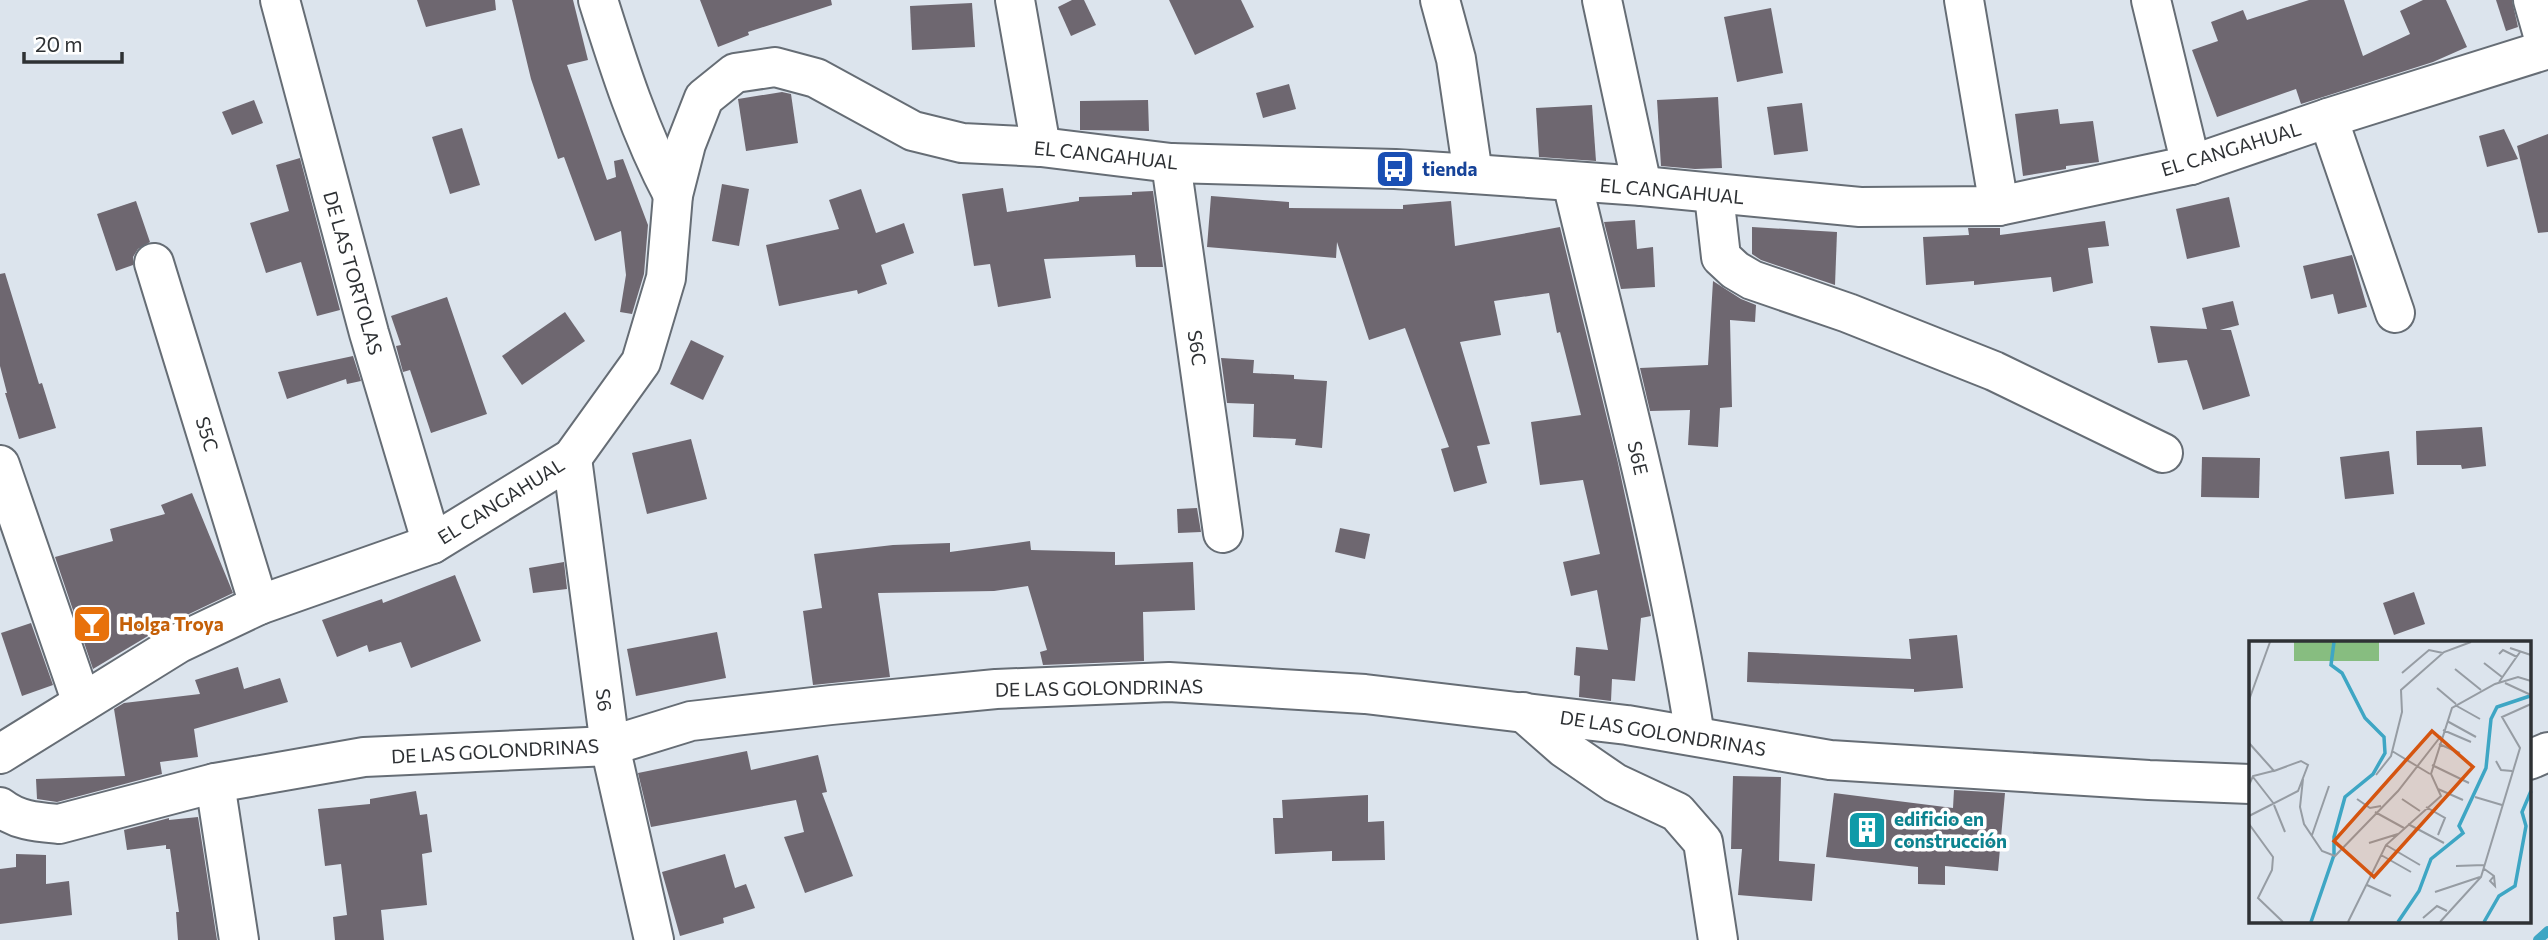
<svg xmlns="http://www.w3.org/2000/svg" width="2548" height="940" font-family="Commissioner,sans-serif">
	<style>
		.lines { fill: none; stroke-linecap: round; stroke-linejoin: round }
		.stream { stroke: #3ea6c4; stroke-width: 10 }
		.building { fill: #6e6770 }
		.minor-casing { stroke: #666d75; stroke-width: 42 }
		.minor { stroke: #fff; stroke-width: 38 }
		.labels { text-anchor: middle; stroke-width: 7; stroke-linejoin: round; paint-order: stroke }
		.street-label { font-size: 19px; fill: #2e3134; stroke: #fff }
		.transit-label { font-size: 19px; font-weight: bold; fill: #164399; stroke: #fff; text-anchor: start }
		.food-label { font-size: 19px; font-weight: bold; fill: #c56008; stroke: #fff; text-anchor: start }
		.culture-label { font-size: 19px; font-weight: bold; fill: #0d838f; stroke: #fff; text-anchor: start }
		.inset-river { fill: none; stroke: #3ea6c4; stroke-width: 3.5 }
		.inset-road { fill: none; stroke: #969ca3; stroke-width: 2 }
		.view { fill: #d55510; fill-opacity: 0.15; stroke: #d55510; stroke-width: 3.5 }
		.inset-edge { fill: none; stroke: #2e3134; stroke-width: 3.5 }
	</style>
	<rect width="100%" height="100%" fill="#dce4ed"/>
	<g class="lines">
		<polyline class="stream" points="2538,940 2548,931"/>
	</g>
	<g class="building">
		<polygon points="417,0 495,0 496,10 426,27"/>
		<polygon points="512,0 573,0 588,60 567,65 607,180 616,177 614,161 623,159 648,225 644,274 632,314 620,312 626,275 621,231 595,241 564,157 558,159 531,79"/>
		<polygon points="700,0 831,0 832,5 748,32 749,35 718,47"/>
		<polygon points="1072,0 1084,0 1096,25 1071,36 1058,7"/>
		<polygon points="1169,0 1241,0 1254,27 1195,55"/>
		<polygon points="2309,0 2344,0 2363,56 2410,34 2400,11 2423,0 2446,0 2467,47 2433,62 2301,104 2296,89 2217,117 2192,50 2218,41 2211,22 2243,10 2247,20"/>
		<polygon points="2496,0 2512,0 2518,27 2506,31"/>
		<polygon points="972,3 975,47 912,50 910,6"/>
		<polygon points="1771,8 1783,73 1737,82 1724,17"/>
		<polygon points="1289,84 1296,109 1263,118 1256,93"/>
		<polygon points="782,92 791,94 798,143 746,151 738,99"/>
		<polygon points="1718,97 1722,168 1695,169 1661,166 1657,100"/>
		<polygon points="254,100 263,123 232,135 222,112"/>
		<polygon points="1148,100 1149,131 1080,130 1080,101"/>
		<polygon points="1802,103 1808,151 1774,155 1767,107"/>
		<polygon points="1592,105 1596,161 1539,157 1536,108"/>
		<polygon points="2058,109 2060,124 2093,121 2099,162 2066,166 2066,169 2023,176 2015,114"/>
		<polygon points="462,128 480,185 450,194 432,137"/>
		<polygon points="2504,129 2518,159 2487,167 2479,136"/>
		<polygon points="2548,134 2548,232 2538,233 2517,146"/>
		<polygon points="300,158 340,310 317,316 301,262 266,273 250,223 289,211 276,165"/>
		<polygon points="722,184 749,189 739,246 712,241"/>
		<polygon points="1003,188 1007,212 1079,201 1079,197 1132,195 1132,192 1153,191 1163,267 1136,267 1135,255 1044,259 1051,298 998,307 990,264 974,266 962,194"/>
		<polygon points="861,189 876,233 904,223 914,253 881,265 887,284 858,294 857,290 779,306 766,245 839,229 829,200"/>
		<polygon points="1211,196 1289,202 1289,208 1403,209 1403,205 1451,201 1455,246 1560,227 1618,463 1651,616 1641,618 1635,681 1612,679 1611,701 1579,697 1580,676 1574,675 1576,647 1608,650 1597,590 1571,596 1563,562 1600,554 1583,480 1540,485 1531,422 1581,415 1560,332 1557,333 1549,293 1494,301 1501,335 1460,342 1490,444 1477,446 1487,483 1454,492 1441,449 1449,447 1405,328 1369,340 1337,242 1336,258 1207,247"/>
		<polygon points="2229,197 2240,247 2187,259 2176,209"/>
		<polygon points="136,201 150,242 138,249 133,257 133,265 116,271 97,214"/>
		<polygon points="1635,220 1637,249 1653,247 1655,287 1621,289 1604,222"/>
		<polygon points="2105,221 2109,246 2088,248 2093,283 2053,292 2051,277 1974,285 1974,281 1926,285 1923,237 1969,235 1968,228 2000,228 2000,235"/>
		<polygon points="1752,227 1837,232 1835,285 1761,260 1752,254"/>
		<polygon points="2352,255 2367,307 2338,314 2333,294 2311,299 2303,266"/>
		<polygon points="5,273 39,384 42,383 56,428 19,439 5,393 7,393 0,366 0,274"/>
		<polygon points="1713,281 1741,299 1756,305 1755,322 1730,320 1732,407 1720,408 1718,447 1688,445 1690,410 1650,411 1640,368 1708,365"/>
		<polygon points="447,297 487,414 431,433 410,370 403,372 396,346 401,345 391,316"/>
		<polygon points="2233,301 2239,325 2220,330 2231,330 2250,396 2203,410 2187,360 2158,363 2150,326 2207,329 2202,308"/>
		<polygon points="565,312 585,341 522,385 502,356"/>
		<polygon points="691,340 724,356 703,400 670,384"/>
		<polygon points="353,356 361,381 347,384 346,379 287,399 278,372"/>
		<polygon points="1221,358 1254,360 1253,373 1294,375 1294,379 1327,381 1322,448 1295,445 1296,439 1253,437 1254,404 1227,403"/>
		<polygon points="2482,427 2486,466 2462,469 2461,465 2417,465 2416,431"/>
		<polygon points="691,439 707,499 647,514 632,453"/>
		<polygon points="2389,451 2394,494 2345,499 2340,457"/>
		<polygon points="2202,457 2260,458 2259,498 2201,497"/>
		<polygon points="192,493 233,593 168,624 93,669 55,557 113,541 110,529 165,514 161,505"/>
		<polygon points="1197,508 1201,532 1178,533 1177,509"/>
		<polygon points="1340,528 1370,534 1365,559 1335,552"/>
		<polygon points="1030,541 1031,550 1115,552 1115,565 1193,562 1195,610 1143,612 1144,661 1043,665 1040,652 1047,650 1028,586 994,591 878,593 890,677 813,685 803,611 822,608 814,554 893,545 950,543 950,552"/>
		<polygon points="564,562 567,589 533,593 529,568"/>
		<polygon points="455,575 481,641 411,668 401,642 369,652 367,645 337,657 322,620 382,599 383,603"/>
		<polygon points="2414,592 2425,624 2394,635 2383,603"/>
		<polygon points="31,623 53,685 22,696 1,633"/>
		<polygon points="717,632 726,678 636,696 627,649"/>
		<polygon points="1957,635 1963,688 1914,692 1914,689 1747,682 1748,652 1911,659 1909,639"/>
		<polygon points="238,667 244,689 280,678 288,702 194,729 198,757 160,762 162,774 57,802 37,799 36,779 125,776 114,709 124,703 200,694 195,680"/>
		<polygon points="747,751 751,770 818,755 827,792 822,793 853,876 805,893 784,837 804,832 796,800 651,827 638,773"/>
		<polygon points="1733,776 1781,777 1779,861 1815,864 1812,901 1738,895 1742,849 1731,849"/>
		<polygon points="1954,790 2005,793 1998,871 1945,866 1945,885 1918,884 1918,867 1826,857 1834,793 1953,808"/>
		<polygon points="416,791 420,815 427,814 432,852 422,854 427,905 381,910 384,940 335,940 333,917 347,915 341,864 325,866 318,809 370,804 370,799"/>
		<polygon points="1368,795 1368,822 1384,821 1385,860 1332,861 1332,851 1275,854 1273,818 1283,818 1282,800"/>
		<polygon points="198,817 217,940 178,940 176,912 179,912 170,849 166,849 166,845 127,850 124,830 169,818 169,820"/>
		<polygon points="16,854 46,855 46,884 69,881 72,915 0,924 0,869 16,867"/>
		<polygon points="725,854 735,888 746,884 755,908 723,918 724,923 680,936 662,872"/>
	</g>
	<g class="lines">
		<g class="minor-casing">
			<g id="minor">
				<polyline points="280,0 369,333 432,544"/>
				<path d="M598,0C619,67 640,133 673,195"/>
				<polyline points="1015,0 1041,147"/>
				<polyline points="1440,0 1456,59 1473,174"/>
				<polyline points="1602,0 1642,186"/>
				<polyline points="1964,0 1999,206"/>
				<polyline points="2151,0 2191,165"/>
				<polyline points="2533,0 2547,49"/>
				<polyline points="2328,118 2395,313"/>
				<polyline points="1171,163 1223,533"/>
				<path d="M1572,182C1616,366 1666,550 1695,736"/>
				<polyline points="1714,195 1721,257 1735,270 1752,280 1848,313 1994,371 2163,453"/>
				<polyline points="154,263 259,605"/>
				<polyline points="572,458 610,746 654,940"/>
				<polyline points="0,465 82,703"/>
				<polyline points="1523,712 1564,748 1615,783 1677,812 1703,842 1718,940"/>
				<polyline points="0,754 179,643 259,605 432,544 572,458 641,362 666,278 673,195 686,144 704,98 735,73 775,67 816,78 913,131 962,143 1041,147 1171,163 1395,169 1473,174 1642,186 1860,207 1999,206 2191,165 2328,118 2548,49"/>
				<polyline points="2529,760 2548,752"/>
				<polyline points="215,783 239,940"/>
				<path d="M0,807C18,821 37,822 59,824L215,783L364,757L610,746L691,721L831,705L996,689L1169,682L1365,694L1627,725L1830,760L2149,780L2250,784"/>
			</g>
		</g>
		<use href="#minor" class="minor"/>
	</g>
	<defs>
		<g id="bus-square" transform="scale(2.0125)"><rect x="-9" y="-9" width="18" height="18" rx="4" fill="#1a4fb4" stroke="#fff"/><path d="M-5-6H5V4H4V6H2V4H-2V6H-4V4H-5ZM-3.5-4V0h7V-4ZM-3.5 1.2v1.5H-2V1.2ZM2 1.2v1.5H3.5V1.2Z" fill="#fff"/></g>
		<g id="bar-square" transform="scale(2.0125)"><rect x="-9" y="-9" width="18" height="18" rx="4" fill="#e8710a" stroke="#fff"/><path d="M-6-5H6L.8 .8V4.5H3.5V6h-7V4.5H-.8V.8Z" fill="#fff"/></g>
		<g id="building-square" transform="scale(2.0125)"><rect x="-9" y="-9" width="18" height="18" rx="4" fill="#0f9aa8" stroke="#fff"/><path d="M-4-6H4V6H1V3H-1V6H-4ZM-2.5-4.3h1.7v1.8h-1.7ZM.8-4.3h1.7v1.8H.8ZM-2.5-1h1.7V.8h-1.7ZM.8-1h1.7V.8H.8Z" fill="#fff"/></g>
	</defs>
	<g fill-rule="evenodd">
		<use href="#bus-square" x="1395" y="169"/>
		<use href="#bar-square" x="92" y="624"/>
		<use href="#building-square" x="1867" y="830"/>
	</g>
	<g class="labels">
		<g class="street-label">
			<text transform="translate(2231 149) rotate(-17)" y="7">EL CANGAHUAL</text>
			<text transform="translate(1106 155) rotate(6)" y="7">EL CANGAHUAL</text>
			<text transform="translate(1672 191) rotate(5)" y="7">EL CANGAHUAL</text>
			<text transform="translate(353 273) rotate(74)" y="7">DE LAS TORTOLAS</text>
			<text transform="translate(1197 348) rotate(82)" y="7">S6C</text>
			<text transform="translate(207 434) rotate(73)" y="7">S5C</text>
			<text transform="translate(1638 458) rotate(77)" y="7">S6E</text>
			<text transform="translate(501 501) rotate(-32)" y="7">EL CANGAHUAL</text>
			<text transform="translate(1099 688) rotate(-1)" y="7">DE LAS GOLONDRINAS</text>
			<text transform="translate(604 700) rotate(83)" y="7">S6</text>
			<text transform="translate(1663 733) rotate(9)" y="7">DE LAS GOLONDRINAS</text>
			<text transform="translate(495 751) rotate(-3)" y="7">DE LAS GOLONDRINAS</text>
		</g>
		<g class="transit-label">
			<text x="1422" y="176">tienda</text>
		</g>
		<g class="food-label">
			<text x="119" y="631">Holga Troya</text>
		</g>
		<g class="culture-label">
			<text x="1894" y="826">edificio en<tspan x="1894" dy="22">construcción</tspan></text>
		</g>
	</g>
	<g transform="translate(2249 641)">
		<rect width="282" height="282" fill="#dce4ed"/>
		<path d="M45,1H130V20H45Z" fill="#87bd80"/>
		<path class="inset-river" d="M62,281L85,214V196L96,156L124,133L136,112L135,96L116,77L93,32L82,24L85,1M149,281L170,250L182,218L214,192L210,185L237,127L242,78L248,66L281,55M235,281L250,255L266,245L277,185L273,171L282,150"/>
		<path class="inset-road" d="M261,7L282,14M250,13L254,9L268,16M235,22L253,36M206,28L232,49M153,32L180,9L194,12M250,41L271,11M256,42L282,54M188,47L207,63M0,59L21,1M206,64L231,78M198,80L227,96M194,89L222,101M0,102L25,130L52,120L59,124L49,150L0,175M190,103L211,112M143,110L181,133M247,120L252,129L263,130M183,124L220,142M127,134L142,115L153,71L152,49L195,11L222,1M4,136L25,163M54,138L51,166L55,183L73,210L86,215L149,150L192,95M0,144L4,135L24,130M189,148L214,159M226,156L253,164M108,158L121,167L132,165M153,158L171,170M25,164L36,191M177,166L196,177L189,194M126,171L155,187M0,183L24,216L23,229L9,257L34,281M159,183L195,202M63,194L80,145M120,202L149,193M137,204L171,224M132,214L162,231M207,225L235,224M234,227L245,235L246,245L241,240L245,235M118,244L142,255M186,251L231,236M174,277L188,265L198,270M99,281L137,204L192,155L182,133L203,67L246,43L269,36L282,40M191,281L232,236L271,107L253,76L282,63"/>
		<path class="view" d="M183,90L224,126L125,236L85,200Z"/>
		<rect width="282" height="282" class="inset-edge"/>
	</g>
	<path d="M24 52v10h98v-10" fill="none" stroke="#2e3134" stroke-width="3.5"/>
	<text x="35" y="52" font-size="21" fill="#2e3134" stroke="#ffffff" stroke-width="5" paint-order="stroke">20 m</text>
</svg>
